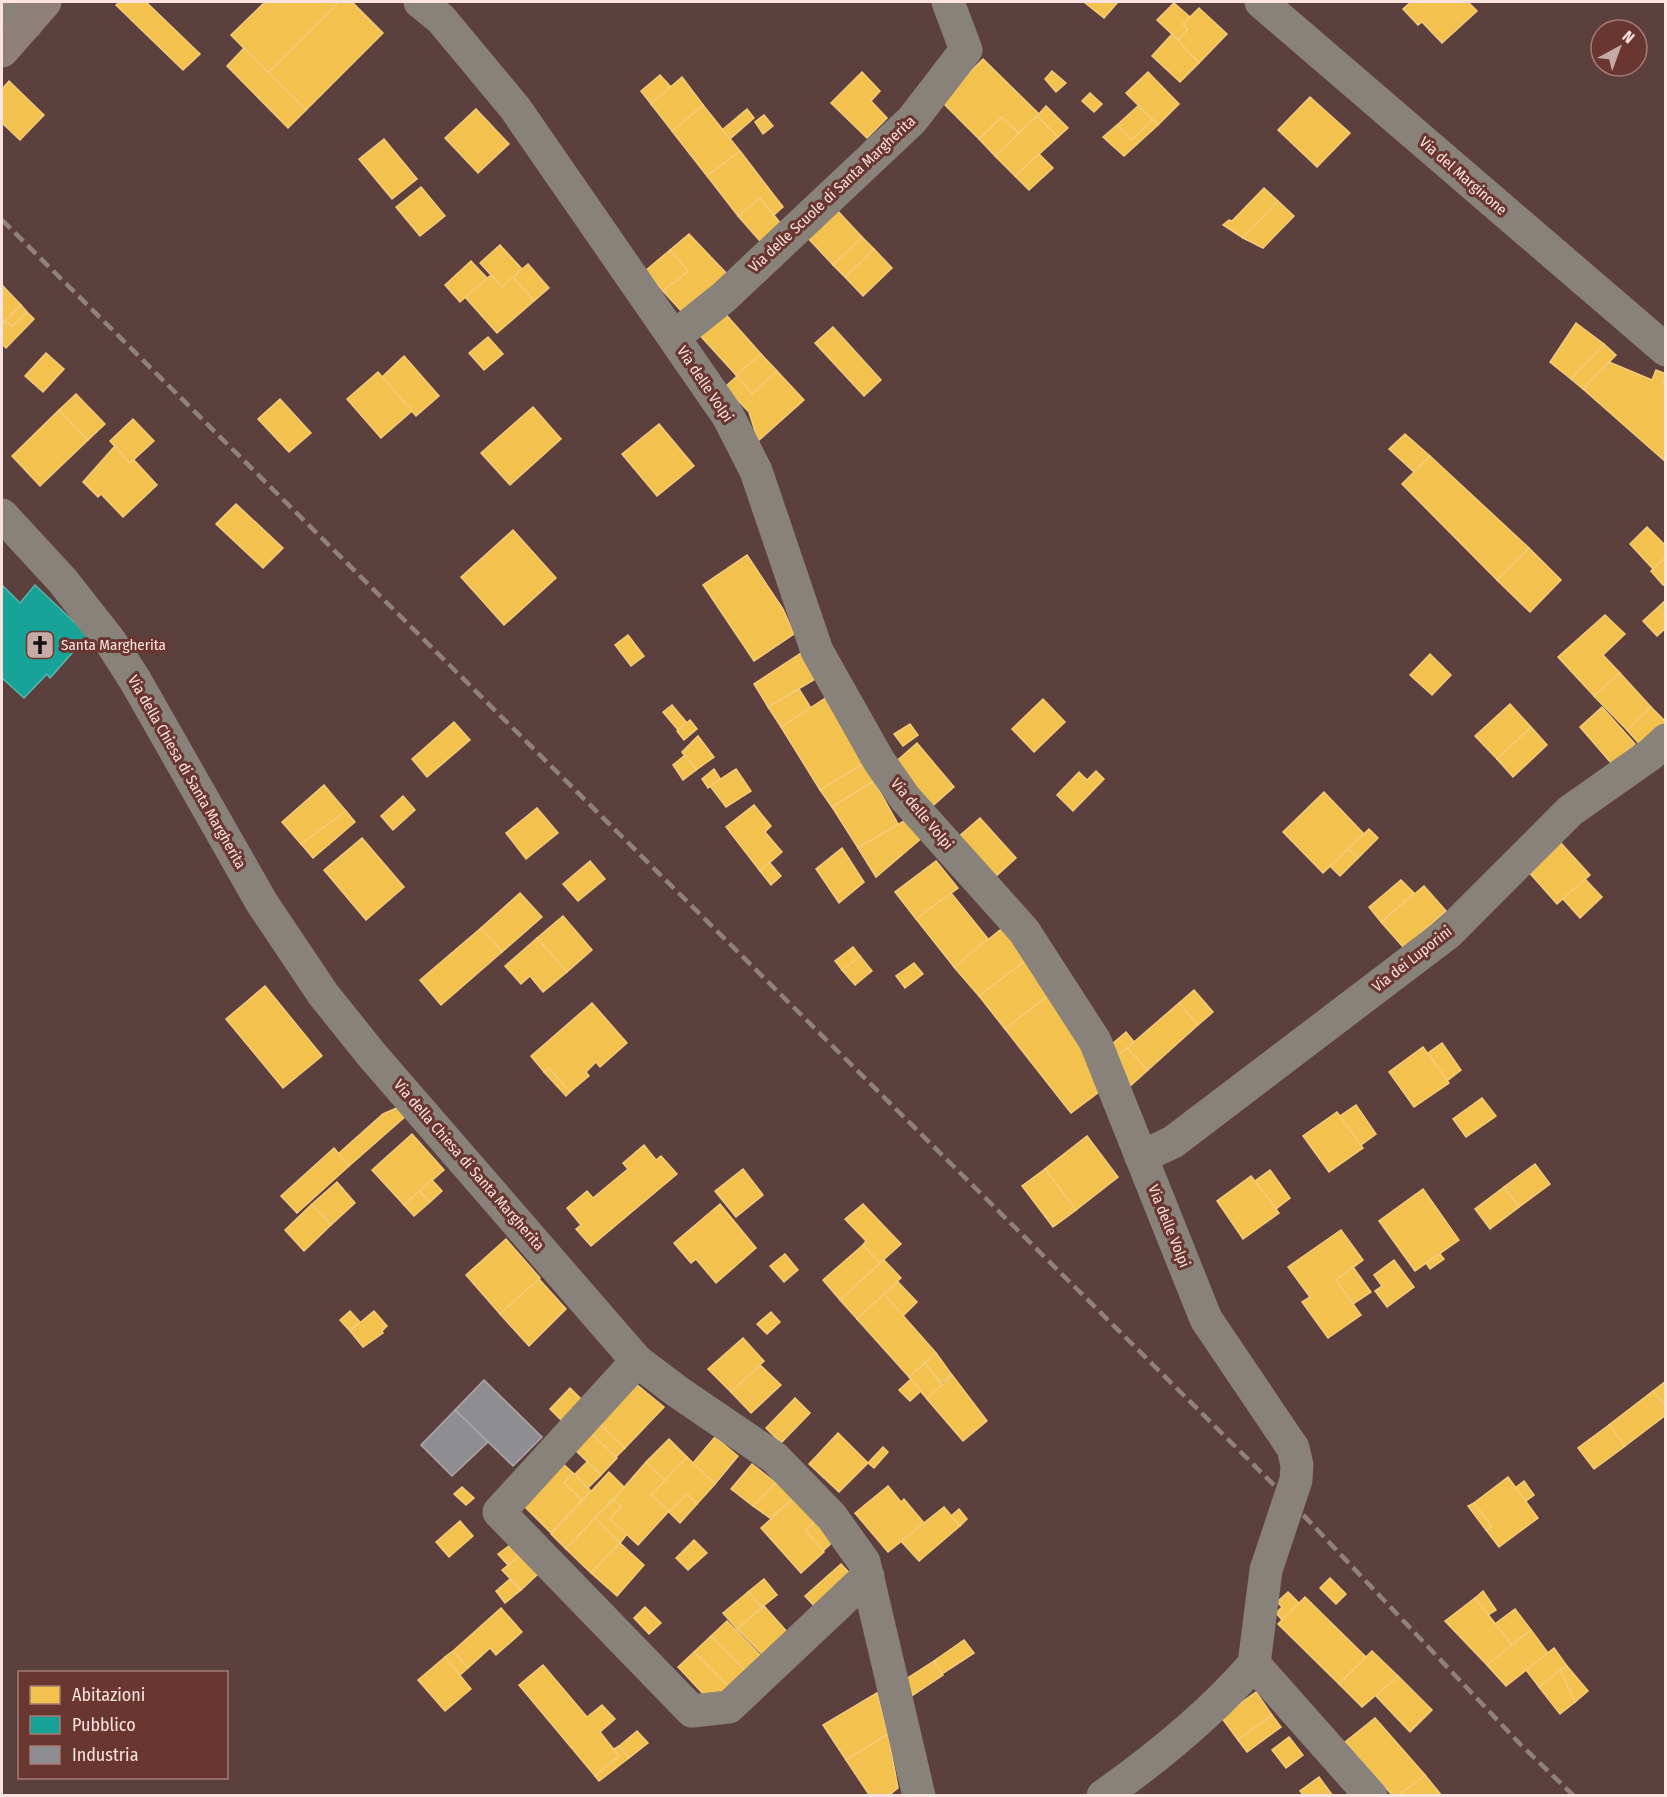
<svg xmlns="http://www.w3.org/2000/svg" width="1667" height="1797" font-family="'Fira Sans Condensed',sans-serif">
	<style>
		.homes { fill: #f2c14e; stroke: #f5cb7a; stroke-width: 1.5 }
		.public { fill: #17a398; stroke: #5cb6ad; stroke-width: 1.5 }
		.industry { fill: #8d8d92; stroke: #afa7a9; stroke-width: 1.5 }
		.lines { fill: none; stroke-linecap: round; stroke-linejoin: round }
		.minor { stroke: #89827b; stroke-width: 33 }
		.major { stroke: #8f8179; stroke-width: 33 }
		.rail { stroke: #8f827e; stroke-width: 4.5; stroke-dasharray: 12 6; stroke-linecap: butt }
		.labels { text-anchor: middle; stroke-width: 6; stroke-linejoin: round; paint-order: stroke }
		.street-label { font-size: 15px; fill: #fde3df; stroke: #693630 }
		.poi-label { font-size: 15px; fill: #fde3df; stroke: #693630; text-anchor: start }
	</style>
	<rect width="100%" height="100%" fill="#5c403d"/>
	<g class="homes">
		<polygon points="120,2 146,2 200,54 183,70 116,5"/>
		<polygon points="265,2 339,2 268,73 231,35"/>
		<polygon points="339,2 352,2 383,33 306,110 268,73"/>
		<polygon points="1084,2 1118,2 1104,18"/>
		<polygon points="1411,2 1468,2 1477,11 1442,43 1422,22 1418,25 1403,9"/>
		<polygon points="1174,3 1190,17 1183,24 1188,29 1178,40 1157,20"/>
		<polygon points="1199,8 1227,34 1199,63 1177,41 1188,29 1183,24"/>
		<polygon points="1172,34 1199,63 1180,82 1152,56"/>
		<polygon points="244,48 306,110 288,128 227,66"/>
		<polygon points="983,59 1039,114 1019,133 1002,117 979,139 941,101"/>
		<polygon points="1052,71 1066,83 1056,92 1045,79"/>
		<polygon points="862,72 880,91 871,101 887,118 867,138 831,103"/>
		<polygon points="1148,72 1179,104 1158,125 1126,93"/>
		<polygon points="660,75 671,87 651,104 641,91"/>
		<polygon points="682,77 703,105 672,131 651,104"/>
		<polygon points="9,81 44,115 20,140 2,123 2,89"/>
		<polygon points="1090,93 1102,104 1094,112 1082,101"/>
		<polygon points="1310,97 1350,133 1317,167 1278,130"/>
		<polygon points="703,105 740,151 707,176 672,131"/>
		<polygon points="1046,106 1068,128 1058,137 1037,116"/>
		<polygon points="1138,106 1153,120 1131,140 1117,125"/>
		<polygon points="476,109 509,144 478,173 445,138"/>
		<polygon points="747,109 754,118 730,139 722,130"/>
		<polygon points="764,115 773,126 763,134 755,122"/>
		<polygon points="1037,116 1058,137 1015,176 995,156"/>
		<polygon points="1002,117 1019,133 995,156 979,139"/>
		<polygon points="1153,120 1158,125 1124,156 1103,137 1117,125 1131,140"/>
		<polygon points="384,139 417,179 392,199 359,159"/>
		<polygon points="740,151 783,207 774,215 760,198 738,216 707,176"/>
		<polygon points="1039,154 1053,168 1029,190 1015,176"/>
		<polygon points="421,187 445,216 420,236 396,207"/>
		<polygon points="1264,188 1278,201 1243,238 1223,225 1229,220 1232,221"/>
		<polygon points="760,198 781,224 760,241 738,216"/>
		<polygon points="1278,201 1294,216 1263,248 1243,238"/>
		<polygon points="835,208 862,237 833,265 806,236"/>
		<polygon points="689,234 728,275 683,313 663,291 688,271 670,250"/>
		<polygon points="862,237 874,249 845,277 833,265"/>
		<polygon points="500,245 522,269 502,287 480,263"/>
		<polygon points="874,249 892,268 863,296 845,277"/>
		<polygon points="670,250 688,271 663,291 645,271"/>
		<polygon points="471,261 487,278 460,302 445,285"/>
		<polygon points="528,264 549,288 534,301 513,277"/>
		<polygon points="491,275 502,287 513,277 534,301 497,333 465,297"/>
		<polygon points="2,285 21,305 2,324"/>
		<polygon points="21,305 27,312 13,326 8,326 4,322"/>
		<polygon points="721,309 761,354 736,375 696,331"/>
		<polygon points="27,312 34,319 6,348 2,344 2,324 4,322 13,326"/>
		<polygon points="1576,323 1604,344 1571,379 1550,362"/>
		<polygon points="833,327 881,380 864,396 815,343"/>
		<polygon points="488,337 503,354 484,370 469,353"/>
		<polygon points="1604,344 1616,355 1583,389 1571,379"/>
		<polygon points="46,353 64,369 43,392 25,376"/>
		<polygon points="761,354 777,371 752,394 736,375"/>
		<polygon points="404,356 439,396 416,416 382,377"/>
		<polygon points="1609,362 1652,380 1656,370 1666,374 1663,384 1666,386 1666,462 1583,389"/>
		<polygon points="777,371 804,400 758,441 749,412 725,387 737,376 752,394"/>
		<polygon points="378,372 412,411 381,438 347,399"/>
		<polygon points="76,394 105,424 88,440 59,410"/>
		<polygon points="280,399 311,433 289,452 258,419"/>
		<polygon points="533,407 561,439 510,485 481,453"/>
		<polygon points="59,410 88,440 40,486 12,456"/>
		<polygon points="133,419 154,441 130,463 110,441"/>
		<polygon points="659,424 694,466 657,496 622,454"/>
		<polygon points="1405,434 1430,456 1414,472 1389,449"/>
		<polygon points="115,446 130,463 134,460 157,485 123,517 101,494 98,497 83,482"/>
		<polygon points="1430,456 1529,548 1497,580 1402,484"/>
		<polygon points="236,504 283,548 263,568 216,524"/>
		<polygon points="1647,527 1666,546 1666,557 1653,569 1630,544"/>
		<polygon points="513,530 556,578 504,625 461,577"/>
		<polygon points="1529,548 1561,580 1530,612 1497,580"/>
		<polygon points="747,555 783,609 794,634 754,661 703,585"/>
		<polygon points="1666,557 1666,583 1663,585 1651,571"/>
		<polygon points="1665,601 1666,628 1657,636 1643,621"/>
		<polygon points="1605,615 1625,634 1603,655 1620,673 1594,696 1558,657"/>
		<polygon points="628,635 644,656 631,666 615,645"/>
		<polygon points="804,651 817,678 768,707 754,684"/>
		<polygon points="1430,654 1451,675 1432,695 1410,675"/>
		<polygon points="1620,673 1651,707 1627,730 1594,696"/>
		<polygon points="799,689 811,708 781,727 768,707"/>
		<polygon points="827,697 863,764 820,790 781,727"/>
		<polygon points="1043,699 1065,722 1034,752 1012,729"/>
		<polygon points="1510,704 1531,727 1497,759 1475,736"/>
		<polygon points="672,705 687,723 678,730 663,712"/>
		<polygon points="1602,707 1635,744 1612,764 1580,727"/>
		<polygon points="1651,707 1666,722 1666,726 1642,747 1627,730"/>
		<polygon points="690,720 697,729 684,740 677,731"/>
		<polygon points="454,722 470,740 427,777 412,759"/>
		<polygon points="910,724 918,735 903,746 894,734"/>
		<polygon points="1531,727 1547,745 1513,777 1497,759"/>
		<polygon points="698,736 714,757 696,770 682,752"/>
		<polygon points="917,743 954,787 928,810 891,766"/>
		<polygon points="685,755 696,770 683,780 673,765"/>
		<polygon points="863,764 874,781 832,807 820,790"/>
		<polygon points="714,769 721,780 708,788 702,779"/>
		<polygon points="736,769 751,791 726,807 710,786"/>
		<polygon points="1096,771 1104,779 1073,811 1057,795 1079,772 1087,780"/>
		<polygon points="874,781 898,824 858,848 832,807"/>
		<polygon points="324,785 346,811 301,844 282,822"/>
		<polygon points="1324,792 1364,834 1323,873 1283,832"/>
		<polygon points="403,796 415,810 393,830 381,816"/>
		<polygon points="754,805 771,826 765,832 782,852 760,871 726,827"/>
		<polygon points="537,808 558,833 526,859 506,833"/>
		<polygon points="346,811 355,822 313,858 301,844"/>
		<polygon points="909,818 923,837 876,877 858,848"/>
		<polygon points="980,818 1016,858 993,879 957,838"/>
		<polygon points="1369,829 1378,838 1358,858 1348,849"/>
		<polygon points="362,838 404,887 366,920 324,870"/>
		<polygon points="1559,841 1590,875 1557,904 1527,870"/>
		<polygon points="842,848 864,882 839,903 816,869"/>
		<polygon points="1348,849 1358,858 1340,876 1330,866"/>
		<polygon points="590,861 605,879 578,901 563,884"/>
		<polygon points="936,861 958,888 916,919 895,892"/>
		<polygon points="769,862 781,876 771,885 760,871"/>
		<polygon points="1585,879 1602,897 1580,918 1563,899"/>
		<polygon points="1401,880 1414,893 1381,922 1369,907"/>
		<polygon points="1424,886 1446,911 1404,948 1381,922"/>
		<polygon points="520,893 542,917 502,952 481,928"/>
		<polygon points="951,893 988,939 954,967 916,919"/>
		<polygon points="563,916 592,950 567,972 537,938"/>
		<polygon points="1005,926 1030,957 979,996 954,967"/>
		<polygon points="481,928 502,952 441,1005 420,980"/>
		<polygon points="537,938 567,972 543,992 530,976 521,984 505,966"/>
		<polygon points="853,947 860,956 842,970 835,961"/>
		<polygon points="860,956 872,971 855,985 842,970"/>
		<polygon points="1030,957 1054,991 1005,1029 979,996"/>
		<polygon points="914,963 923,974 905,988 896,976"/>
		<polygon points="265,986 322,1056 283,1088 226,1019"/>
		<polygon points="1194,990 1213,1012 1198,1025 1179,1003"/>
		<polygon points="1054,991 1103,1089 1071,1113 1005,1029"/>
		<polygon points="592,1003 627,1043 600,1067 596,1062 586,1072 589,1076 570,1092 549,1068 544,1072 531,1056"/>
		<polygon points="1179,1003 1198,1025 1148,1070 1127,1048"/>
		<polygon points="1126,1032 1134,1042 1116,1057 1111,1045"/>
		<polygon points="1442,1043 1461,1070 1447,1081 1428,1053"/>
		<polygon points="1423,1047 1449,1083 1414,1107 1389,1072"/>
		<polygon points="1127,1048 1148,1070 1129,1087 1116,1057"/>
		<polygon points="549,1068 570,1092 566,1096 544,1072"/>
		<polygon points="1482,1098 1496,1116 1466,1137 1453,1119"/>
		<polygon points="1356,1105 1376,1134 1361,1145 1340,1116"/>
		<polygon points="399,1107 407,1115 349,1166 338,1154 383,1114"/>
		<polygon points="1337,1112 1363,1148 1329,1172 1303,1136"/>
		<polygon points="412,1134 444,1170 404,1205 372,1170"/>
		<polygon points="1087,1136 1118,1177 1076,1210 1045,1169"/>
		<polygon points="644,1145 656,1160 661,1156 677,1174 591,1246 576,1229 581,1225 567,1208 587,1191 593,1198 628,1169 623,1163"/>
		<polygon points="334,1148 349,1166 297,1213 281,1196"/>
		<polygon points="1535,1164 1550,1184 1519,1207 1504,1187"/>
		<polygon points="743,1169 763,1195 736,1217 715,1191"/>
		<polygon points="1045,1169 1076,1210 1053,1227 1022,1186"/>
		<polygon points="1270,1170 1290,1198 1276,1209 1255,1181"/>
		<polygon points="1251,1176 1279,1213 1243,1239 1217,1201"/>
		<polygon points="432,1180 442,1191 430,1202 419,1191"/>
		<polygon points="337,1182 355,1203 331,1225 312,1204"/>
		<polygon points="1504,1187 1519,1207 1490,1229 1475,1209"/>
		<polygon points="1423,1189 1459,1240 1415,1271 1379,1221"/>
		<polygon points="419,1191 430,1202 414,1216 404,1205"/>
		<polygon points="312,1204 331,1225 304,1251 285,1230"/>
		<polygon points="720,1204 756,1248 716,1283 696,1259 691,1263 674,1243"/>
		<polygon points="863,1204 901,1244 880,1263 863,1245 866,1241 845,1219"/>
		<polygon points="1341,1230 1363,1260 1336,1280 1361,1315 1328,1338 1302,1302 1310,1297 1288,1267"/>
		<polygon points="506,1239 540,1278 500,1314 466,1275"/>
		<polygon points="863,1245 880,1263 840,1300 823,1280"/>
		<polygon points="785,1254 798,1270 784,1282 770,1266"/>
		<polygon points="1440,1254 1444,1259 1430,1269 1426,1263"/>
		<polygon points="884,1260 901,1278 857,1319 840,1300"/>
		<polygon points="1394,1260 1414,1287 1387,1307 1375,1291 1382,1286 1374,1275"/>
		<polygon points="1353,1267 1371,1292 1353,1304 1336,1280"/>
		<polygon points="539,1279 566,1309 529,1346 500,1314"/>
		<polygon points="898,1282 917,1302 903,1316 884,1294"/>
		<polygon points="884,1294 936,1353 909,1377 857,1319"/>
		<polygon points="350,1311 360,1322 350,1331 340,1320"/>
		<polygon points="374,1311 387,1326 382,1331 383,1333 363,1347 350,1331"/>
		<polygon points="771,1312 780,1322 767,1334 757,1324"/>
		<polygon points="743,1338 764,1361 731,1392 708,1369"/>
		<polygon points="936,1353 952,1375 941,1383 925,1363"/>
		<polygon points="925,1363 942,1385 927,1399 909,1377"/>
		<polygon points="760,1365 781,1385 751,1413 731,1392"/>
		<polygon points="952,1375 987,1421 963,1441 927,1399"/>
		<polygon points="911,1379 921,1391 910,1401 899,1390"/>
		<polygon points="1666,1381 1666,1407 1653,1391"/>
		<polygon points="636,1384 664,1407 625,1448 598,1422"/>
		<polygon points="570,1388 582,1400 562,1421 550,1409"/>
		<polygon points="1653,1391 1666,1407 1666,1415 1625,1446 1609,1425"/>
		<polygon points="795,1398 810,1413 781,1443 766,1428"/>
		<polygon points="598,1422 625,1448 616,1457 589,1431"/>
		<polygon points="1609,1425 1625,1446 1594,1469 1578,1448"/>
		<polygon points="589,1431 617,1458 601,1475 572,1447"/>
		<polygon points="838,1433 868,1463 839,1492 809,1464"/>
		<polygon points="715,1437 738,1456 715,1484 693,1463"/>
		<polygon points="669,1439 687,1457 665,1480 646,1462"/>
		<polygon points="883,1447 888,1452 874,1468 868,1463"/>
		<polygon points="687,1457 715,1484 697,1504 687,1494 669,1511 651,1495"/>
		<polygon points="560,1461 573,1473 564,1483 582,1500 551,1533 520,1502"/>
		<polygon points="587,1462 601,1475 588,1488 575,1474"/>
		<polygon points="646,1462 665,1480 651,1495 669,1511 638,1545 610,1519 621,1507 613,1500"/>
		<polygon points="752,1464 776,1483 753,1506 731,1489"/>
		<polygon points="609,1472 624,1487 566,1549 551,1534"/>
		<polygon points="573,1473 591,1491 582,1500 564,1483"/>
		<polygon points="1508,1477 1538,1518 1499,1547 1486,1530 1492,1527 1474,1503"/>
		<polygon points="1524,1481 1534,1495 1526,1501 1515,1488"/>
		<polygon points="776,1483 796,1496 770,1518 753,1506"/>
		<polygon points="888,1486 901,1502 904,1499 924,1523 888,1552 855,1513"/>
		<polygon points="462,1487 474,1498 466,1505 454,1494"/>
		<polygon points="687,1494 697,1504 680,1523 669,1512"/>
		<polygon points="796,1496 818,1519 806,1530 824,1552 801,1573 761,1528"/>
		<polygon points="613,1500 621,1507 610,1519 627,1534 620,1543 595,1518"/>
		<polygon points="1474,1503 1492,1527 1486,1530 1468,1506"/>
		<polygon points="944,1507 960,1526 919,1561 901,1541"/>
		<polygon points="959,1509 967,1519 960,1526 951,1516"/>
		<polygon points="595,1518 620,1543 591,1573 566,1549"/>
		<polygon points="818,1519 836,1539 823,1551 806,1530"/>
		<polygon points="460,1521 473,1536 449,1557 436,1542"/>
		<polygon points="517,1540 526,1551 508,1565 498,1554"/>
		<polygon points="694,1540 707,1553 688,1570 676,1558"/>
		<polygon points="620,1543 644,1565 617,1596 591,1573"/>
		<polygon points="521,1555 538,1574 521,1590 502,1570"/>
		<polygon points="841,1564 855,1579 819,1611 805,1596"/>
		<polygon points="1330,1578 1346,1594 1336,1604 1320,1588"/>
		<polygon points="510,1579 521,1590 505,1603 496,1591"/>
		<polygon points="764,1579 777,1595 762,1607 748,1592"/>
		<polygon points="1483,1591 1496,1610 1488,1615 1475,1598"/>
		<polygon points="748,1592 762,1607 737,1629 723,1613"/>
		<polygon points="1288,1592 1299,1603 1282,1620 1276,1613 1282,1607 1277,1602"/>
		<polygon points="1305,1597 1366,1657 1339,1684 1278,1624"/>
		<polygon points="1475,1598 1512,1645 1487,1665 1445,1621"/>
		<polygon points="764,1606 789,1634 764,1656 737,1629"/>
		<polygon points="645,1607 661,1623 649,1634 634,1618"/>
		<polygon points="501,1608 522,1632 496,1655 490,1648 468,1668 453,1651"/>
		<polygon points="1515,1609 1531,1630 1512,1645 1495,1624"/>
		<polygon points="727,1621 763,1658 747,1672 711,1636"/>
		<polygon points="1531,1630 1548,1653 1506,1686 1487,1665"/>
		<polygon points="711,1636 747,1672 730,1688 694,1652"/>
		<polygon points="964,1640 974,1653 942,1674 934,1661"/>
		<polygon points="1554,1648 1567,1666 1539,1687 1526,1670"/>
		<polygon points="453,1651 468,1668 460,1675 445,1657"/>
		<polygon points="1372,1651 1398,1676 1362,1707 1339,1684"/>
		<polygon points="694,1652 730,1688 710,1701 678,1667"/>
		<polygon points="445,1657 471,1689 445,1711 418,1680"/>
		<polygon points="934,1661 943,1675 910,1697 906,1679"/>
		<polygon points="543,1665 587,1717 602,1705 615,1719 600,1732 619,1756 595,1776 519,1685"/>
		<polygon points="1567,1666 1588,1691 1575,1702 1560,1670"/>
		<polygon points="1560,1670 1575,1702 1560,1714 1539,1687"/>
		<polygon points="1398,1676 1432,1710 1410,1732 1376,1696"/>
		<polygon points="1256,1692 1272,1715 1238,1740 1221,1717"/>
		<polygon points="877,1693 888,1734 846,1760 823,1725"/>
		<polygon points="1272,1715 1281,1727 1247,1752 1238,1740"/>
		<polygon points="1375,1718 1425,1775 1398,1796 1393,1796 1345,1742"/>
		<polygon points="637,1731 648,1743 629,1758 619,1746"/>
		<polygon points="888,1734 898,1788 888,1796 870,1796 846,1760"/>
		<polygon points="1289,1737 1303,1755 1286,1768 1272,1750"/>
		<polygon points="619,1746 629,1758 599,1781 595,1776 619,1756 614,1749"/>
		<polygon points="1425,1775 1442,1796 1398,1796"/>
		<polygon points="1319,1777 1333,1796 1304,1796 1300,1791"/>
	</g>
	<polygon class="public" points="2,585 20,603 35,585 88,635 50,678 47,674 24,698 2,678"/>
	<g class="industry">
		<polygon points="484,1380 542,1437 513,1466 455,1410"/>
		<polygon points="455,1410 488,1442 452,1476 421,1445"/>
	</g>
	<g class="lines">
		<g class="minor">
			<polyline points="4,2 27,23"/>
			<polyline points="420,2 441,19 515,108 728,416 756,471 817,651 879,761 905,798 1024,931 1095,1041 1206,1319 1293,1448 1297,1465 1296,1480 1266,1570 1254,1664"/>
			<polyline points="1261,2 1666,350"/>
			<polyline points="674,337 724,297 912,120 966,50 948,2"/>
			<polyline points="2,515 62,580 110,641 135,680 262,903 323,994 371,1054 637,1361 678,1392 775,1458 832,1517 864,1562 919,1796"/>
			<polyline points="1141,1157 1173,1142 1448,933 1570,811 1651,754 1666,740"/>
			<polyline points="637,1361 499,1512 692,1711 729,1707 868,1576"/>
			<polyline points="1254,1664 1371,1796"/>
			<path d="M1103,1796C1158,1757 1210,1715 1254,1664"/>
		</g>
		<polyline class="major" points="2,51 45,2"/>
		<polyline class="rail" points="2,220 1290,1501 1521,1745 1574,1796"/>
	</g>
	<defs>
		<g id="church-square" transform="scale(1.5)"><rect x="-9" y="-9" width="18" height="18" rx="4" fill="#c5aaa6" stroke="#693630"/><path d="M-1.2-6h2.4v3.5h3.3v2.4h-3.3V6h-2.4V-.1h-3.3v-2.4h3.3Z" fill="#111"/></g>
	</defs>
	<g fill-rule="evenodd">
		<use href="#church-square" x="40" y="645"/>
	</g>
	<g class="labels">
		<g class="street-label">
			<text transform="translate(1463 176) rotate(41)" y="5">Via del Marginone</text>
			<text transform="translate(832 194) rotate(-43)" y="5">Via delle Scuole di Santa Margherita</text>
			<text transform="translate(705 384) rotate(56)" y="5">Via delle Volpi</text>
			<text transform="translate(187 772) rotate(60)" y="5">Via della Chiesa di Santa Margherita</text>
			<text transform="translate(922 814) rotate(50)" y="5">Via delle Volpi</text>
			<text transform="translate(1412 959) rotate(-38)" y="5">Via dei Luporini</text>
			<text transform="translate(469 1165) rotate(49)" y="5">Via della Chiesa di Santa Margherita</text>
			<text transform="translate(1169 1226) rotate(68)" y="5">Via delle Volpi</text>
		</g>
		<g class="poi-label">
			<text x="61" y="650">Santa Margherita</text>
		</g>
	</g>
	<rect width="1667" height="1797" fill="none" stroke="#fde3df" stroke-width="6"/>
	<rect x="18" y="1671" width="210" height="108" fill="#693630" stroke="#a47b76" stroke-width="1.5"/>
	<rect x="30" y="1686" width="30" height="18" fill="#f2c14e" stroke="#a47b76" stroke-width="1.5"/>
	<text x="72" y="1701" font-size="18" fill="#fde3df">Abitazioni</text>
	<rect x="30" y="1716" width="30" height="18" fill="#17a398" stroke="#a47b76" stroke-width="1.5"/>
	<text x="72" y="1731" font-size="18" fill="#fde3df">Pubblico</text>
	<rect x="30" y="1746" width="30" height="18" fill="#8d8d92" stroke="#a47b76" stroke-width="1.5"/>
	<text x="72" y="1761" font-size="18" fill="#fde3df">Industria</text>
	<g transform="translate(1619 48) rotate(41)"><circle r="28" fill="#693630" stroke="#a47b76" stroke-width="1.5"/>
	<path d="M0-4.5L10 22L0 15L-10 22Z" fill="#c5aaa6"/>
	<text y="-9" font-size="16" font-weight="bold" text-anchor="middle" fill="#fde3df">N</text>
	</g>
</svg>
